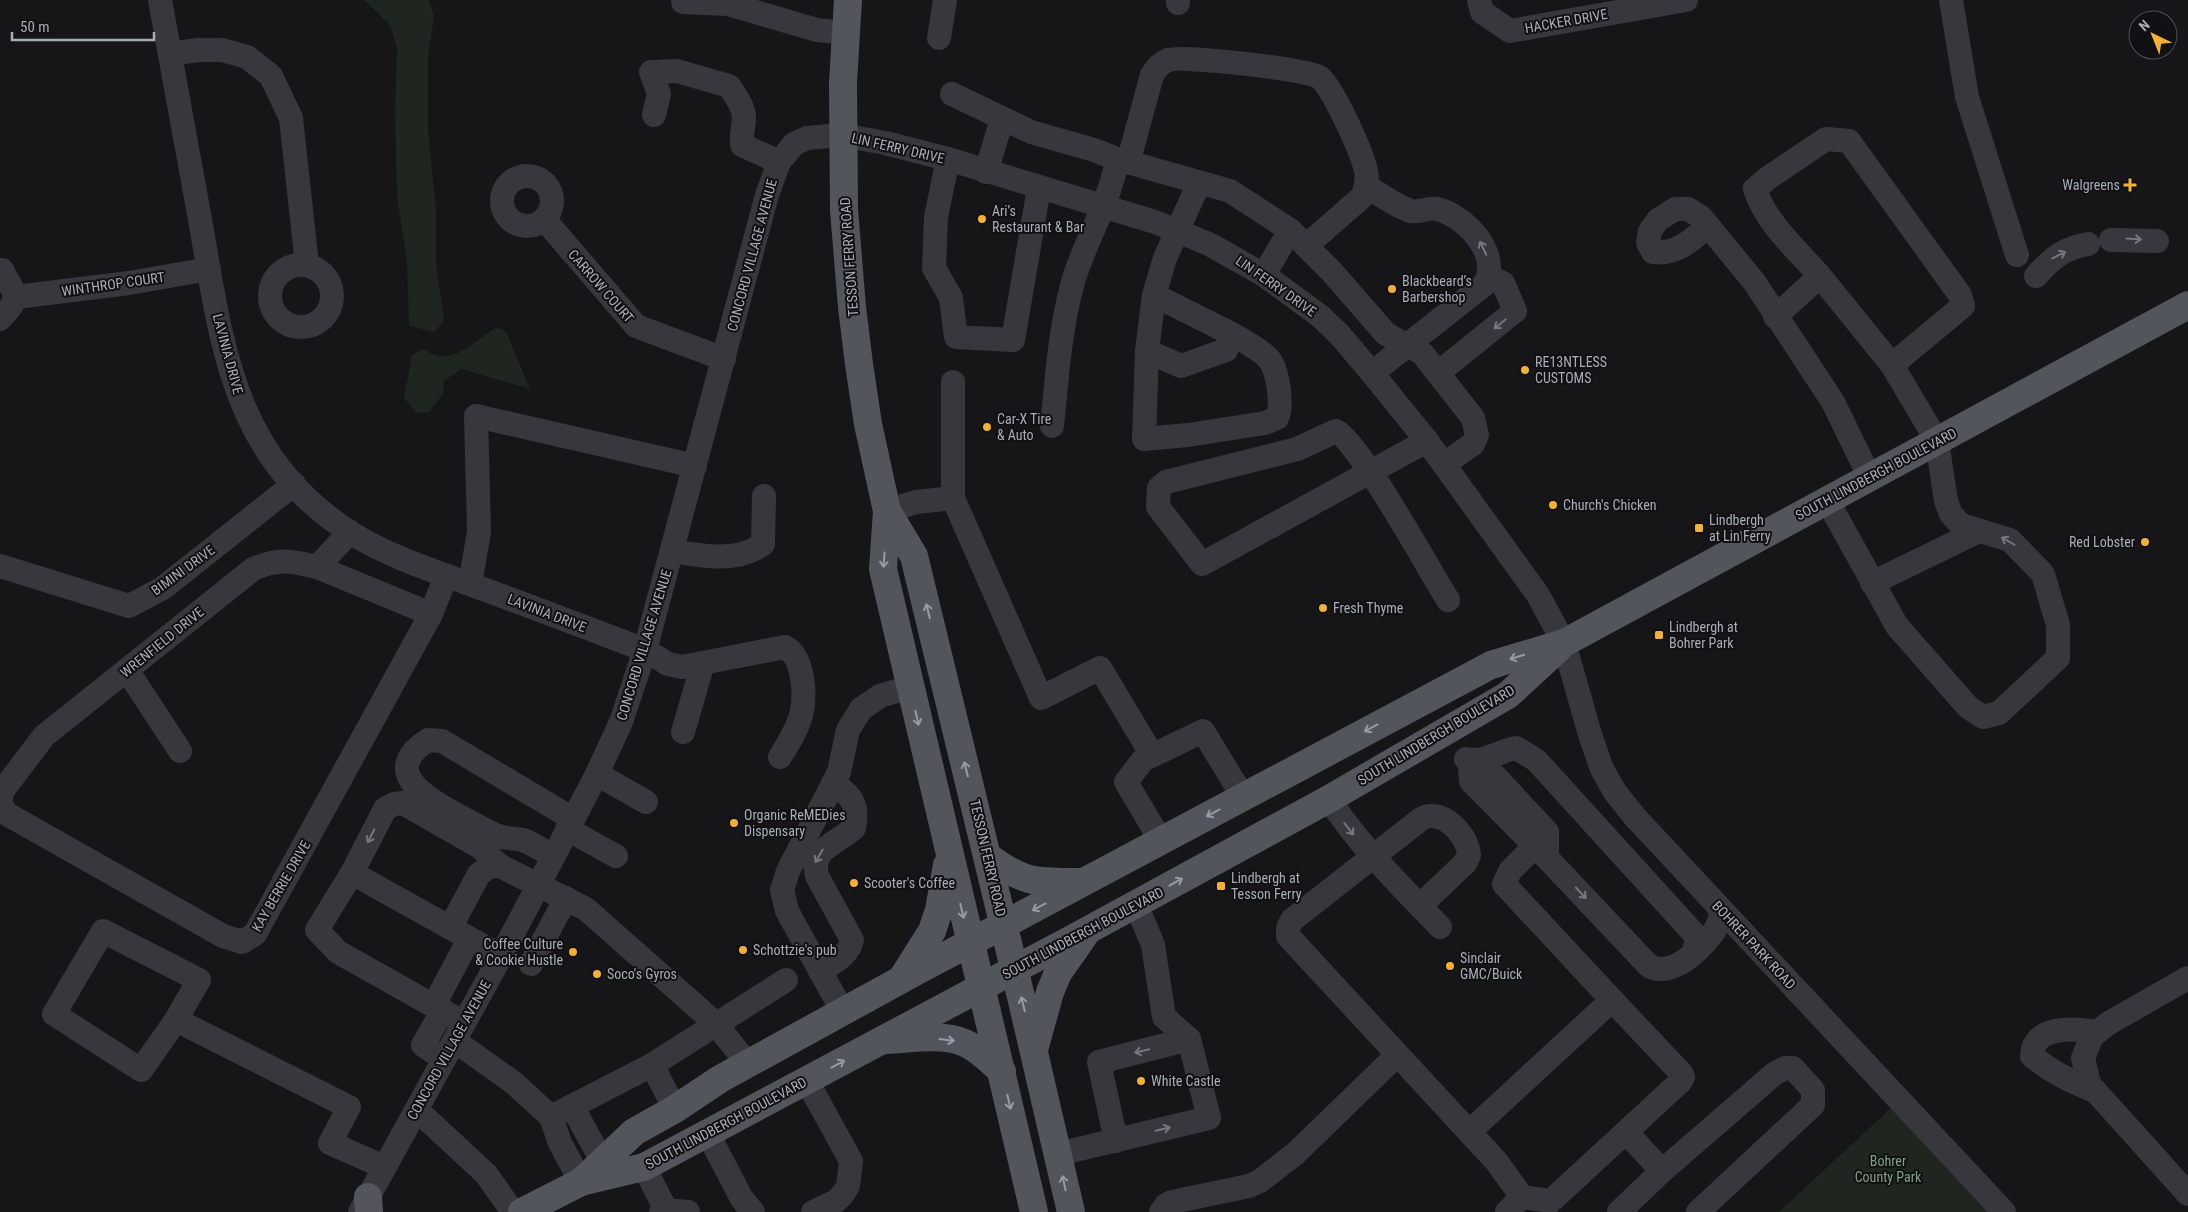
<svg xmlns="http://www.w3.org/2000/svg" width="2188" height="1212" font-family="'Roboto Condensed',sans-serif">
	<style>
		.green { fill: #1e261f }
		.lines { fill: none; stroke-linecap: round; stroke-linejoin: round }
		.minor { stroke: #37383d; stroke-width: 24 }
		.major { stroke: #53555c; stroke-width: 28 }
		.oneway { stroke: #757881 }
		.oneway2 { stroke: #979ba6 }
		.poi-dot { fill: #f2b134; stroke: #111113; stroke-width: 2 }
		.labels { text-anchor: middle; stroke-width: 4; stroke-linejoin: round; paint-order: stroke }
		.street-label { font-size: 14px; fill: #a8adb8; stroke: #111113 }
		.poi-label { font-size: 14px; fill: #a8adb8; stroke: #111113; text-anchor: start }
		.park-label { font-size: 14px; fill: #7fa381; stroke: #111113 }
	</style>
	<rect width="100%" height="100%" fill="#161618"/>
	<g class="green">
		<polygon points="364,0 429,0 434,17 428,57 428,130 436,211 436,265 444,320 435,332 409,326 407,261 397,197 395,112 397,48 390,25"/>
		<path d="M495,328L502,329L507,334L530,389L461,369L444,381L443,394L429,412L416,413L404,398L412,355L424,349C449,369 473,343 495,328Z"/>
		<polygon points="1891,1108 1990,1212 1779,1212"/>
	</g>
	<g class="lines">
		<g class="minor">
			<path d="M160,0C173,71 186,143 199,214C222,342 230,455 351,533C388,556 431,570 472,585C530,606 587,628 645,650L668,664L682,667L785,647C804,657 806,696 801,715C797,730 788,744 780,757"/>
			<polyline points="1178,0 1178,3"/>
			<polyline points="1479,0 1482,12 1510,31 1686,0"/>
			<polyline points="1951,0 1967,97 2017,255"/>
			<polyline points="683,2 728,4 817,30 846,33"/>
			<polyline points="939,38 945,0"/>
			<polyline points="170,54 198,50 222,50 247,57 271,76 291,118 307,265"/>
			<path d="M952,94L1031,132L1094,150L1117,159C1110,203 1085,240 1073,282C1060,328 1057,378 1052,426"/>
			<path d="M654,115L659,94L651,72L677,71L729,86C735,95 745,108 744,120C743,129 741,136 742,145L779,162"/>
			<polyline points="948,159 936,217 934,268 951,298 956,337 1013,340 1039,188"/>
			<polyline points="1117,159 1230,191 1290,230 1332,272 1386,334 1422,353 1473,418 1477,435 1473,444 1444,464"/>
			<path d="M1128,163L1152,75C1157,68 1160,63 1168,60C1184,55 1304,69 1319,77C1332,85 1363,155 1366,171C1368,181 1366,188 1362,197L1306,246"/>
			<polyline points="986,172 1002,119"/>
			<circle cx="527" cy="201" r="25"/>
			<path d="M1367,186C1381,195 1395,206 1411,211C1419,213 1429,207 1437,209C1466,216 1501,254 1485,284L1372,373"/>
			<polyline points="544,219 636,326 724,359"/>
			<path d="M1708,226C1692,240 1676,255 1653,252L1648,243L1650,231L1658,220L1675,209H1688L1701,217L1755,283L1833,402L1870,478"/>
			<polyline points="2111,240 2157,241"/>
			<circle cx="301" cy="296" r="31"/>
			<path d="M0,270H2C16,297 22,296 0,319"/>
			<polyline points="1264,275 1290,230"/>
			<polyline points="1820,276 1892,365"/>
			<path d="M2036,276C2052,258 2064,248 2088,244"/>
			<polyline points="1154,295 1232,334 1226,350 1181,366 1147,351 1154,295 1165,258 1199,183"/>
			<polyline points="16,297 129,283 209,269"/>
			<path d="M1775,317L1820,276C1798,251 1765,222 1755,189L1768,178L1826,139L1849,141L1960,295L1963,306L1892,365L1937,441L1946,501L1951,514L1961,525L2010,540L2043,574L2058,625V658L1999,713L1983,717L1968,707L1897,626L1827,500"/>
			<path d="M1147,351L1144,439L1188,435L1265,423L1277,418C1283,405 1278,368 1268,358C1258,348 1244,341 1232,334"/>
			<polyline points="1438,373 1515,311 1503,283 1489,277"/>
			<path d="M1427,441L1370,472L1202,564L1158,507L1159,488L1166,482L1297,449L1336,431C1360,443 1429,570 1448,600"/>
			<polyline points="953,498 953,382"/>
			<polyline points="887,511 916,502 953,498 1041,698 1100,668 1152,755"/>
			<path d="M350,532L317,567C291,561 279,558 253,569L44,736L3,790L0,801L5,813L223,936L242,942L255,934L431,614L446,576"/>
			<path d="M672,551C701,556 738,563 763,544L764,496"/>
			<polyline points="0,566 129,606 163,588 294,484"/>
			<polyline points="317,567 431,614"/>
			<polyline points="1872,583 1979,531"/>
			<polyline points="470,584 479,532 476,416 695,466"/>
			<polyline points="127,670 180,751"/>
			<polyline points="683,732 703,663"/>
			<path d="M1466,759C1485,763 1496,752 1516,748L1536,760L1697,937L1694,952"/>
			<polyline points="597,774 646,802"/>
			<path d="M1329,799C1360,847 1401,886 1440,927"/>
			<polyline points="567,829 616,856"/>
			<polyline points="1161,841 1126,782 1143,760 1203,731 1243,797"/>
			<polyline points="1535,846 1510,871 1504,884 1612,1000"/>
			<path d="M553,856C544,851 533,844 523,840C514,838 505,839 496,835C484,830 471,822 459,816C429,800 378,772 428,740L442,741L573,819"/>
			<path d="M1547,858V832L1494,775L1470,767L1471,781L1547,858L1649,966C1672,978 1699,951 1713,933C1718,927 1720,918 1722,911"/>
			<polyline points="352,873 501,956"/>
			<path d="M1420,906L1466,862L1469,855C1468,835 1442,807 1421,819L1292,920L1288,928V936L1496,1161L1522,1197L1507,1212"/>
			<polyline points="450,928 479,874 489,867 500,866"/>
			<polyline points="531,964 566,898"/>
			<path d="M820,971C833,963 849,955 852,940L817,876C810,849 837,843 854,828C859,805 852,796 833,783"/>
			<polyline points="2188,978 2109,1023 2092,1036 2083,1058 2089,1084 2188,1194"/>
			<polyline points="434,1005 469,939"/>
			<polyline points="443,1010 423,1045 444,1059"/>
			<polyline points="843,1012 787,911 782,890 788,871 839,772 848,730 861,709 880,696 910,687"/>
			<polyline points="176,1020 141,1070 54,1014 103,931 199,980 176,1020 349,1107 330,1143 384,1167"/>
			<polyline points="464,1023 338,952 317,930 352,873 385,809 394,804 403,803 480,847 500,866 586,909 715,1023 748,1064"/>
			<polyline points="455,1041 514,1083 551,1117 652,1065 786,980"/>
			<polyline points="652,1065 675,1109"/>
			<polyline points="807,1081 851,1161 848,1186 843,1194 836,1201 813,1212"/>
			<path d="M2095,1091C2071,1082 2051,1072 2032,1056C2033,1025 2074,1028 2097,1032"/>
			<polyline points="572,1106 602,1161"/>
			<polyline points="417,1110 486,1174 513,1212"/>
			<polyline points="551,1117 560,1143 581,1182"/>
			<polyline points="1469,1132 1612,1000 1681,1073 1683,1077 1680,1082 1551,1201 1522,1197"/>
			<polyline points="1626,1132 1662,1171"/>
			<polyline points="708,1134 742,1199 753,1212"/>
			<polyline points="1116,1141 1099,1062 1189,1039"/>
			<polyline points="1058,1154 1209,1118 1189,1039 1164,1017 1153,945 1136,904"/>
			<polyline points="644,1167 666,1210"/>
			<polyline points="360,1212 501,956 597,774 621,722 645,650 767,195 779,162 794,144 807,138 842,135 885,143 948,159 1155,222 1209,244 1264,275 1320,316 1339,334 1372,373 1427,441 1538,595 1564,643 1591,738 1602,769 1615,792 1634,816 2004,1212"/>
			<polyline points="661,1212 666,1210 688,1212"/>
			<polyline points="1161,1212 1166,1205 1172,1202 1249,1186 1260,1181 1296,1153 1397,1055"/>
			<polyline points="1619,1212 1662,1171 1774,1074 1785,1068 1793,1068 1813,1090 1813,1105 1698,1212"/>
		</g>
		<g class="major">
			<polyline points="848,0 843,82 844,210 852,307 859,364 868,424 887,511 883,569 1034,1212"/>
			<polyline points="887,511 914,556 1022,1001 1071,1212"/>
			<path d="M987,856C1025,884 1036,882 1081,882"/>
			<polyline points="903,977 932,931 939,910 947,865"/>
			<path d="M887,1040C911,1039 942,1033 965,1043C979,1049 990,1061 1002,1071"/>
			<polyline points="1035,1046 1050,992 1058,973 1084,936"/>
			<polyline points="581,1182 634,1132 675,1109 720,1079 915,972 1491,665 1564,643 2188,305"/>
			<polyline points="368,1197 369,1212"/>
			<polyline points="522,1212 581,1182 644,1167 1068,941 1329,799 1508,695 1559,648"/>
		</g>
	</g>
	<defs><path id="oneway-shaft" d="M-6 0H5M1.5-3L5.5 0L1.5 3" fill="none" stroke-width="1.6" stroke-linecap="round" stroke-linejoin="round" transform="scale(1.25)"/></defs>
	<g class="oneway">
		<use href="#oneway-shaft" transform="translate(2134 239) rotate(3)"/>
		<use href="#oneway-shaft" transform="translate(1483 248) rotate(-115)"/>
		<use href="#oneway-shaft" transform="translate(2059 255) rotate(-27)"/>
		<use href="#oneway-shaft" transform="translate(1500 324) rotate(141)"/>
		<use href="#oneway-shaft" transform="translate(2008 541) rotate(-150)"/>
		<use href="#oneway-shaft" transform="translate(1349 829) rotate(52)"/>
		<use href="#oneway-shaft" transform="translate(371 836) rotate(117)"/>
		<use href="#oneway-shaft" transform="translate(819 856) rotate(120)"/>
		<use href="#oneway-shaft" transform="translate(1581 893) rotate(47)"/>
		<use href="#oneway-shaft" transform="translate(1142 1051) rotate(166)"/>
		<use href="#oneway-shaft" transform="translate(1163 1129) rotate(-14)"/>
	</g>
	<g class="oneway2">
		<use href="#oneway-shaft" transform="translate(884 560) rotate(94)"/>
		<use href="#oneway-shaft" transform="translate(928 611) rotate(-104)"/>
		<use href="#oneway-shaft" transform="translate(1517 657) rotate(163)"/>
		<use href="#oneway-shaft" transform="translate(917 718) rotate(77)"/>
		<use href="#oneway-shaft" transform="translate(1371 728) rotate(152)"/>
		<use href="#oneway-shaft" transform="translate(966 769) rotate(-104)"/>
		<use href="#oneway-shaft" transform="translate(1213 813) rotate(152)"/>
		<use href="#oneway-shaft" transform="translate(1176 882) rotate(-29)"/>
		<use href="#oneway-shaft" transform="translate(1039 907) rotate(152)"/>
		<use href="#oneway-shaft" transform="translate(962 911) rotate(77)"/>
		<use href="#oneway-shaft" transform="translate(1023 1004) rotate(-104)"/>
		<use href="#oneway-shaft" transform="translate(947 1040) rotate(7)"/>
		<use href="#oneway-shaft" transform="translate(838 1064) rotate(-28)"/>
		<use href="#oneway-shaft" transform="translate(1009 1102) rotate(77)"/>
		<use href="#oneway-shaft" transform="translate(1064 1183) rotate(-102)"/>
	</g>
	<g class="poi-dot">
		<path d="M2127.5 177.5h5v5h5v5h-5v5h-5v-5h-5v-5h5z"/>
		<circle cx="982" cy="219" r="5"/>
		<circle cx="1392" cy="289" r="5"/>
		<circle cx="1525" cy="370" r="5"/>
		<circle cx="987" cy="427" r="5"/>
		<circle cx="1553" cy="505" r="5"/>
		<rect x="1694" y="523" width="10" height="10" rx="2.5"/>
		<circle cx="2145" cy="542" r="5"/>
		<circle cx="1323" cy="608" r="5"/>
		<rect x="1654" y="630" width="10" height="10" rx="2.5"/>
		<circle cx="734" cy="823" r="5"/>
		<circle cx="854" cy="883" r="5"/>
		<rect x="1216" y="881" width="10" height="10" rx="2.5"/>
		<circle cx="743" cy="950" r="5"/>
		<circle cx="573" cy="952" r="5"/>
		<circle cx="1450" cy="966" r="5"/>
		<circle cx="597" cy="974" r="5"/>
		<circle cx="1141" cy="1081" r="5"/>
	</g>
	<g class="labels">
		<g class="street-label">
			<text transform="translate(1566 21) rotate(-10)" y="5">HACKER DRIVE</text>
			<text transform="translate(898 148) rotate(13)" y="5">LIN FERRY DRIVE</text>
			<text transform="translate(752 255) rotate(-75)" y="5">CONCORD VILLAGE AVENUE</text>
			<text transform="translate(849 257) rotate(-94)" y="5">TESSON FERRY ROAD</text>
			<text transform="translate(113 284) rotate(-8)" y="5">WINTHROP COURT</text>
			<text transform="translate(601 286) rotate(49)" y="5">CARROW COURT</text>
			<text transform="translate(1276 286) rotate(35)" y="5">LIN FERRY DRIVE</text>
			<text transform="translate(228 354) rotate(75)" y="5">LAVINIA DRIVE</text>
			<text transform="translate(1876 474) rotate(-28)" y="5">SOUTH LINDBERGH BOULEVARD</text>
			<text transform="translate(183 570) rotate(-36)" y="5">BIMINI DRIVE</text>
			<text transform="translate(547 613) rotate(21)" y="5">LAVINIA DRIVE</text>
			<text transform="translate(162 642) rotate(-39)" y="5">WRENFIELD DRIVE</text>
			<text transform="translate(644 645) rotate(-73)" y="5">CONCORD VILLAGE AVENUE</text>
			<text transform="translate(1436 735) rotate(-31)" y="5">SOUTH LINDBERGH BOULEVARD</text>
			<text transform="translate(988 858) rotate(77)" y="5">TESSON FERRY ROAD</text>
			<text transform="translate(281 886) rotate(-60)" y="5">KAY BERRIE DRIVE</text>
			<text transform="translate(1083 933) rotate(-28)" y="5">SOUTH LINDBERGH BOULEVARD</text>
			<text transform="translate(1754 945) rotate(47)" y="5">BOHRER PARK ROAD</text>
			<text transform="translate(449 1050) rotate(-61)" y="5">CONCORD VILLAGE AVENUE</text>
			<text transform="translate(726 1123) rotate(-28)" y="5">SOUTH LINDBERGH BOULEVARD</text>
		</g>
		<g class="poi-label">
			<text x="2120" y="190" text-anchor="end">Walgreens</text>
			<text x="992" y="216">Ari’s<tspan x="992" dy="16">Restaurant &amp; Bar</tspan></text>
			<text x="1402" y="286">Blackbeard’s<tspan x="1402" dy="16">Barbershop</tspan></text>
			<text x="1535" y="367">RE13NTLESS<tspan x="1535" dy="16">CUSTOMS</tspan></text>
			<text x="997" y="424">Car-X Tire<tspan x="997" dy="16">&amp; Auto</tspan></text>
			<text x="1563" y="510">Church's Chicken</text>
			<text x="1709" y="525">Lindbergh<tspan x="1709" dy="16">at Lin Ferry</tspan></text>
			<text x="2135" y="547" text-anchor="end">Red Lobster</text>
			<text x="1333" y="613">Fresh Thyme</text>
			<text x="1669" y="632">Lindbergh at<tspan x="1669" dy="16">Bohrer Park</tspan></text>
			<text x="744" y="820">Organic ReMEDies<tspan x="744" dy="16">Dispensary</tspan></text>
			<text x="1231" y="883">Lindbergh at<tspan x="1231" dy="16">Tesson Ferry</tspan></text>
			<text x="864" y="888">Scooter's Coffee</text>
			<text x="563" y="949" text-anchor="end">Coffee Culture<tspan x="563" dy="16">&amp; Cookie Hustle</tspan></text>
			<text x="753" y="955">Schottzie's pub</text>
			<text x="1460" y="963">Sinclair<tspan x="1460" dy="16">GMC/Buick</tspan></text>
			<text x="607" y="979">Soco's Gyros</text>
			<text x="1151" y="1086">White Castle</text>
		</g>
		<g class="park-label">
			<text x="1888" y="1166">Bohrer<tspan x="1888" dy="16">County Park</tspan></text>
		</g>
	</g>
	<g transform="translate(2153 35) rotate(317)"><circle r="24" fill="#111113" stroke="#4d4f55"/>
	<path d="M0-4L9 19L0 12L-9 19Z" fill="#f2b134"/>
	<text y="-8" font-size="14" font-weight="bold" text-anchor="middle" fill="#a8adb8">N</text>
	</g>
	<path d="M12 32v8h142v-8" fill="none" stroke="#a8adb8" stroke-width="2.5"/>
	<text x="20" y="32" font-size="15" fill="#a8adb8" stroke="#111113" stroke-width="4" paint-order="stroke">50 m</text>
</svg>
